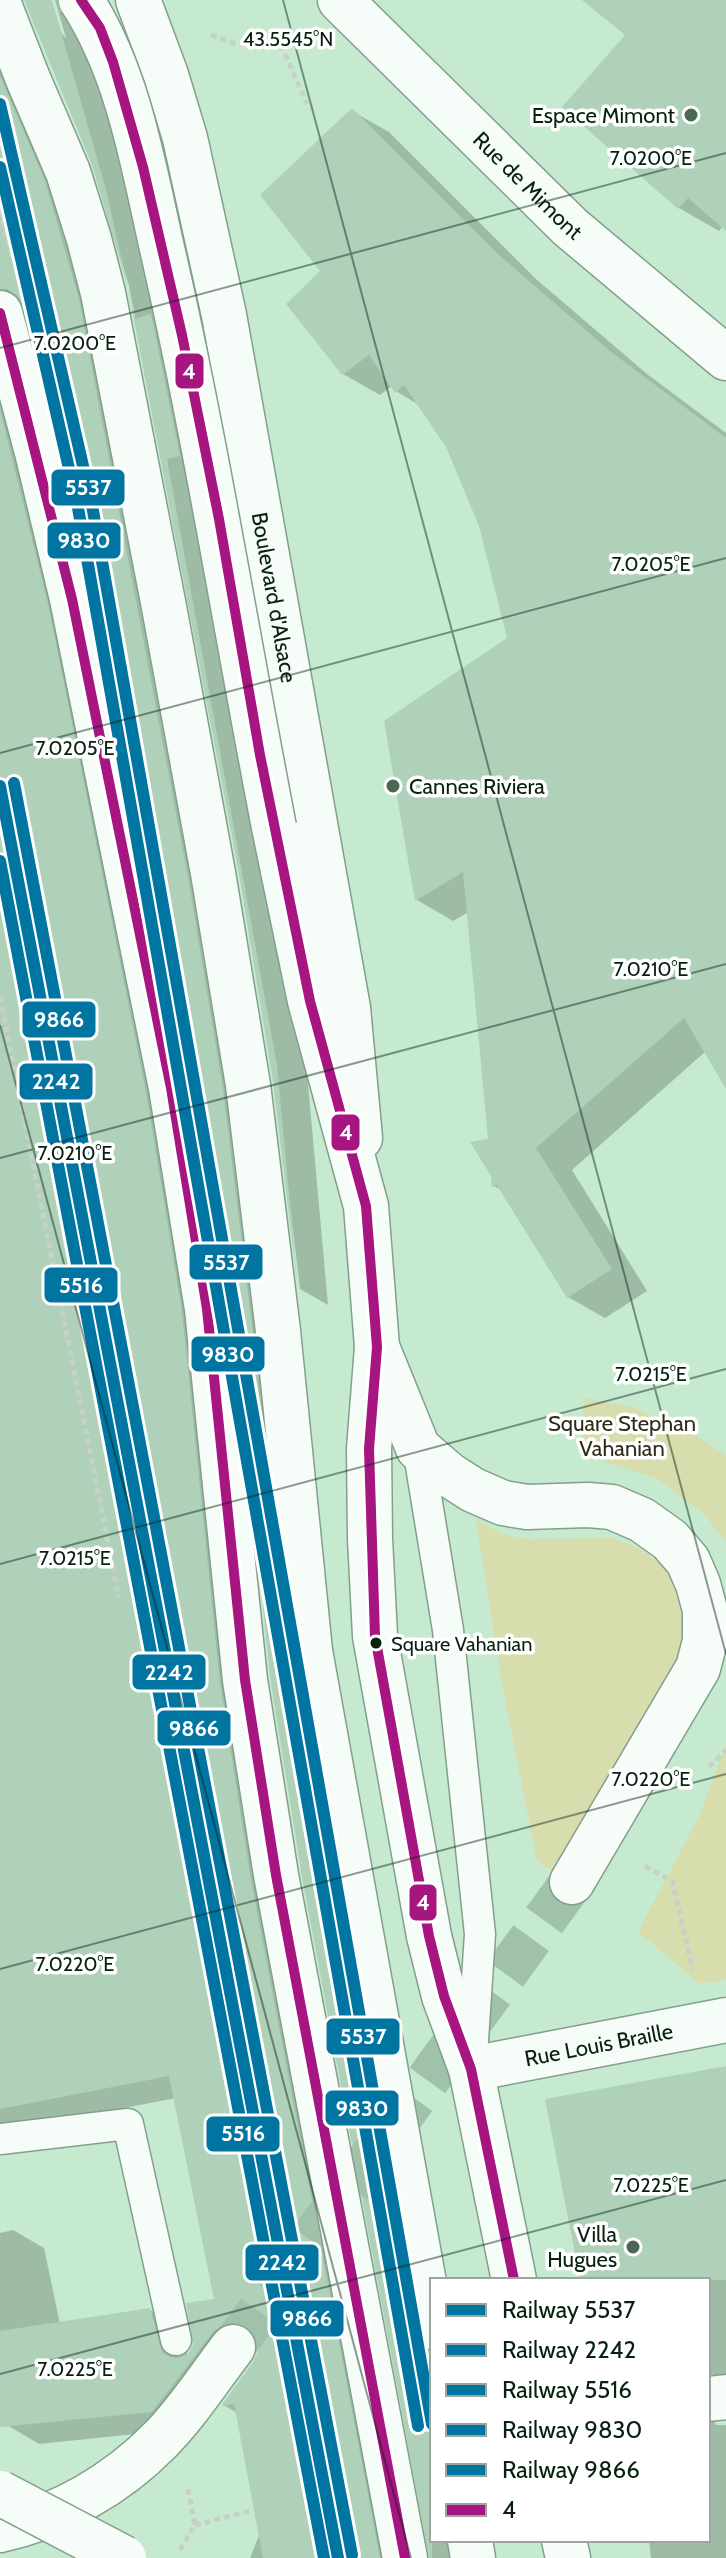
<svg xmlns="http://www.w3.org/2000/svg" width="726" height="2558" font-family="Cabin,sans-serif">
	<style>
		.green { fill: #d8ddad }
		.shadow { fill: #0003 }
		.building { fill: #afd1b9 }
		.lines { fill: none; stroke-linecap: round; stroke-linejoin: round }
		.highway-tunnel { stroke: #a0c2aa; stroke-width: 44; stroke-dasharray: 44 22; stroke-linecap: butt }
		.lane-casing { stroke: #839f8c; stroke-width: 33 }
		.street-casing { stroke: #839f8c; stroke-width: 47 }
		.highway-casing { stroke: #839f8c; stroke-width: 47 }
		.path { stroke: #c6d1c9; stroke-width: 5; stroke-dasharray: 6 4; stroke-linecap: butt }
		.lane { stroke: #f6fcf8; stroke-width: 30 }
		.street { stroke: #f6fcf8; stroke-width: 44 }
		.highway { stroke: #f6fcf8; stroke-width: 44 }
		.highway-bridge-casing { stroke: #839f8c; stroke-width: 47; stroke-linecap: butt }
		.highway-bridge { stroke: #f6fcf8; stroke-width: 44 }
		.bus-1-casing { stroke: #fff; stroke-width: 16 }
		.bus-1 { stroke: #a61580; stroke-width: 10 }
		.rail-1-casing { stroke: #fff; stroke-width: 18 }
		.rail-2-casing { stroke: #fff; stroke-width: 18 }
		.rail-3-casing { stroke: #fff; stroke-width: 18 }
		.rail-4-casing { stroke: #fff; stroke-width: 18 }
		.rail-5-casing { stroke: #fff; stroke-width: 18 }
		.rail-1 { stroke: #0075a1; stroke-width: 12 }
		.rail-2 { stroke: #0075a1; stroke-width: 12 }
		.rail-3 { stroke: #0075a1; stroke-width: 12 }
		.rail-4 { stroke: #0075a1; stroke-width: 12 }
		.rail-5 { stroke: #0075a1; stroke-width: 12 }
		.ticks { fill: none; stroke: #072111; stroke-width: 2; stroke-opacity: 0.45 }
		.poi-dot { fill: #4a6754; stroke: #fff; stroke-width: 3 }
		.bus-dot { fill: #072111; stroke: #fff; stroke-width: 3 }
		.labels { text-anchor: middle; stroke-width: 7; stroke-linejoin: round; paint-order: stroke }
		.bus-label { font-size: 20px; fill: #072111; stroke: #fff; text-anchor: start }
		.poi-label { font-size: 22px; fill: #072111; stroke: #fff; text-anchor: end }
		.street-label { font-size: 22px; fill: #072111; stroke: #fff }
		.park-label { font-size: 22px; fill: #302b18; stroke: #fff }
		.ticks-label { font-size: 20px; text-anchor: middle; fill: #072111; stroke: #fff; stroke-width: 7; stroke-linejoin: round; paint-order: stroke }
		.line-badge { stroke: #fff; stroke-width: 3 }
		.badge-label { font-size: 22px; text-anchor: middle; font-weight: bold; fill: #fff }
	</style>
	<rect width="100%" height="100%" fill="#c6ead0"/>
	<g class="green">
		<polygon points="584,1398 632,1407 690,1432 726,1455 726,1543 705,1515 656,1478 579,1454"/>
		<polygon points="476,1519 502,1534 526,1539 613,1538 641,1549 658,1562 675,1580 683,1603 687,1653 562,1878 537,1861 502,1685"/>
		<polygon points="726,1744 726,1980 700,1984 638,1932 700,1814"/>
	</g>
	<g class="shadow">
		<polygon points="0,0 51,0 60,32 66,38 55,0 78,0 121,150 197,476 308,1084 328,1305 300,1289 275,1081 240,868 129,286 94,164 26,0 24,0 11,10 75,200 284,1353 432,2317 432,2540 484,2540 477,2558 431,2558 303,1870 234,1305 198,1084 98,594 26,306 13,313 78,624 251,1702 407,2558 250,2558 260,2533 237,2413 224,2405 255,2363 260,2351 258,2339 245,2349 183,2429 39,2444 0,2421 0,2233 13,2230 44,2248 60,2324 150,2310 181,2328 188,2357 216,2300 176,2098 0,2132"/>
		<polygon points="620,0 726,0 726,228 723,226 719,231 679,208"/>
		<polygon points="352,111 389,132 536,279 647,374 726,433 726,1085 706,1051 572,1170 647,1291 605,1318 568,1297 503,1191 494,1186 469,912 453,921 417,900 387,722 509,639 481,526 448,446 419,405 396,391 392,386 380,395 343,374 322,271"/>
		<polygon points="726,2068 726,2396 714,2420 716,2425 726,2425 726,2558 651,2558 649,2540 708,2540 708,2280 584,2280"/>
	</g>
	<g class="building">
		<polygon points="24,0 52,0 106,190 135,319 151,314 155,333 180,456 167,459 277,1065 298,1290 273,1081 238,868 128,288 92,165"/>
		<polygon points="582,0 726,0 726,231 688,198 678,209 562,107 625,35"/>
		<polygon points="0,76 45,181 79,299 188,877 223,1089 253,1334 285,1655 407,2331 414,2344 423,2350 432,2351 432,2558 429,2558 301,1871 270,1677 232,1305 196,1083 96,594 61,446 24,307 17,295 7,289 0,289"/>
		<polygon points="352,108 499,255 610,351 726,438 726,1089 684,1018 536,1148 612,1269 567,1298 496,1184 492,1188 491,1176 470,1142 488,1139 463,872 415,901 384,721 507,638 479,526 446,447 404,385 395,393 369,355 342,375 286,304 320,271 260,195"/>
		<polygon points="0,410 48,604 146,1092 182,1312 220,1683 251,1880 380,2558 263,2558 234,2404 221,2406 253,2362 258,2351 256,2337 247,2327 237,2322 224,2324 213,2332 152,2412 0,2427 0,2331 150,2308 162,2352 170,2357 179,2358 189,2353 193,2345 186,2303 214,2299 169,2076 0,2109"/>
		<polygon points="726,2066 726,2280 580,2280 545,2099"/>
	</g>
	<g class="lines">
		<polyline class="highway-tunnel" points="233,2347 572,1882"/>
		<g class="lane-casing">
			<g id="lane">
				<polyline points="418,1448 448,1630 480,1934 472,2055"/>
				<polyline points="0,2139 128,2124 176,2340"/>
			</g>
		</g>
		<g class="street-casing">
			<g id="street">
				<path id="s1" d="M138,0L166,75L185,138L224,315L348,1008L360,1138"/>
				<path id="s2" d="M340,0L570,227L726,358"/>
				<polyline points="377,1347 369,1449 370,1539 375,1636 429,1936 444,1996 471,2069 514,2280"/>
				<path id="s3" d="M471,2069L726,2020"/>
				<polyline points="708,2399 726,2397"/>
				<polyline points="564,2540 568,2558"/>
			</g>
		</g>
		<g class="highway-casing">
			<g id="highway">
				<polyline points="0,7 28,79 68,172 89,239 103,293 164,607 213,873 248,1085 278,1331 310,1651 432,2327"/>
				<polyline points="0,313 37,452 72,599 171,1088 207,1309 245,1680 276,1875 405,2558"/>
				<polyline points="274,827 310,1001 366,1206 377,1347 418,1448 448,1474 473,1490 503,1503 527,1507 588,1505 612,1507 642,1520 670,1540 688,1561 698,1584 705,1610 705,1641 698,1668 572,1882"/>
				<path d="M0,2530C60,2517 117,2484 160,2440C187,2413 209,2378 233,2347"/>
				<polyline points="470,2540 473,2558"/>
			</g>
		</g>
		<g class="path">
			<polyline points="211,35 236,44 281,45 295,35"/>
			<polyline points="281,45 307,104"/>
			<polyline points="0,211 13,260"/>
			<polyline points="0,997 119,1598"/>
			<polyline points="709,1767 726,1750"/>
			<polyline points="645,1866 672,1881 693,1970"/>
			<polyline points="195,2525 250,2511"/>
			<polyline points="180,2550 195,2525 188,2489"/>
		</g>
		<use href="#lane" class="lane"/>
		<use href="#street" class="street"/>
		<use href="#highway" class="highway"/>
		<g class="highway-bridge-casing">
			<g id="highway-bridge">
				<path d="M81,0C130,75 144,171 164,257C207,446 237,637 274,827"/>
				<polyline points="0,2493 124,2558"/>
			</g>
		</g>
		<use href="#highway-bridge" class="highway-bridge"/>
		<g class="bus-1-casing">
			<g id="bus-1">
				<polyline points="81,0 100,28 113,62 143,167 182,335 219,519 260,755 310,1001 366,1206 377,1347 369,1449 375,1636 429,1936 444,1996 471,2069 514,2280"/>
				<polyline points="0,313 72,599 171,1088 207,1309 245,1680 276,1875 405,2558"/>
			</g>
		</g>
		<use href="#bus-1" class="bus-1"/>
		<g class="rail-1-casing">
			<polyline id="rail-1" points="0,104 92,505 432,2424"/>
		</g>
		<g class="rail-2-casing">
			<polyline id="rail-2" points="0,786 338,2558"/>
		</g>
		<g class="rail-3-casing">
			<polyline id="rail-3" points="0,861 324,2558"/>
		</g>
		<g class="rail-4-casing">
			<polyline id="rail-4" points="0,167 78,508 418,2426"/>
		</g>
		<g class="rail-5-casing">
			<polyline id="rail-5" points="14,783 352,2555"/>
		</g>
		<use href="#rail-1" class="rail-1"/>
		<use href="#rail-2" class="rail-2"/>
		<use href="#rail-3" class="rail-3"/>
		<use href="#rail-4" class="rail-4"/>
		<use href="#rail-5" class="rail-5"/>
	</g>
	<path class="ticks" d="M283,0L726,1654M0,348L726,153M0,753L726,558M0,1025L411,2558M0,1158L726,964M0,1564L726,1369M0,1969L726,1774M0,2374L726,2180"/>
	<g class="poi-dot">
		<circle cx="691" cy="115" r="8"/>
		<circle cx="393" cy="786" r="8"/>
		<circle cx="633" cy="2247" r="8"/>
	</g>
	<circle class="bus-dot" cx="376" cy="1643" r="7"/>
	<g class="labels">
		<g class="bus-label">
			<text x="391" y="1651">Square Vahanian</text>
		</g>
		<g class="poi-label">
			<text x="675" y="123">Espace Mimont</text>
			<text x="409" y="794" text-anchor="start">Cannes Riviera</text>
			<text x="617" y="2242">Villa<tspan x="617" dy="25">Hugues</tspan></text>
		</g>
		<g class="street-label">
			<text dy="8" stroke="none"><textPath href="#s2" startOffset="264">Rue de Mimont</textPath></text>
			<text dy="8" stroke="none"><textPath href="#s1" startOffset="614">Boulevard d'Alsace</textPath></text>
			<text dy="8" stroke="none"><textPath href="#s3" startOffset="130">Rue Louis Braille</textPath></text>
		</g>
		<g class="park-label">
			<text x="622" y="1431">Square Stephan<tspan x="622" dy="25">Vahanian</tspan></text>
		</g>
	</g>
	<g class="ticks-label">
		<text x="288" y="46">43.5545°N</text>
		<text x="651" y="165">7.0200°E</text>
		<text x="75" y="350">7.0200°E</text>
		<text x="651" y="571">7.0205°E</text>
		<text x="75" y="755">7.0205°E</text>
		<text x="651" y="976">7.0210°E</text>
		<text x="75" y="1160">7.0210°E</text>
		<text x="651" y="1381">7.0215°E</text>
		<text x="75" y="1565">7.0215°E</text>
		<text x="651" y="1786">7.0220°E</text>
		<text x="75" y="1971">7.0220°E</text>
		<text x="651" y="2192">7.0225°E</text>
		<text x="75" y="2376">7.0225°E</text>
	</g>
	<g class="line-badge">
		<rect x="174" y="352" width="31" height="38" rx="8" fill="#a61580"/>
		<rect x="50" y="468" width="76" height="39" rx="8" fill="#0075a1"/>
		<rect x="46" y="521" width="76" height="39" rx="8" fill="#0075a1"/>
		<rect x="21" y="1000" width="76" height="39" rx="8" fill="#0075a1"/>
		<rect x="18" y="1062" width="76" height="39" rx="8" fill="#0075a1"/>
		<rect x="330" y="1113" width="31" height="39" rx="8" fill="#a61580"/>
		<rect x="188" y="1243" width="76" height="38" rx="8" fill="#0075a1"/>
		<rect x="43" y="1266" width="76" height="38" rx="8" fill="#0075a1"/>
		<rect x="190" y="1335" width="76" height="38" rx="8" fill="#0075a1"/>
		<rect x="131" y="1653" width="76" height="38" rx="8" fill="#0075a1"/>
		<rect x="156" y="1709" width="76" height="38" rx="8" fill="#0075a1"/>
		<rect x="408" y="1883" width="30" height="39" rx="8" fill="#a61580"/>
		<rect x="325" y="2017" width="76" height="39" rx="8" fill="#0075a1"/>
		<rect x="324" y="2089" width="76" height="38" rx="8" fill="#0075a1"/>
		<rect x="205" y="2115" width="76" height="38" rx="8" fill="#0075a1"/>
		<rect x="244" y="2243" width="76" height="39" rx="8" fill="#0075a1"/>
		<rect x="269" y="2299" width="76" height="39" rx="8" fill="#0075a1"/>
	</g>
	<g class="badge-label">
		<text x="189" y="379">4</text>
		<text x="88" y="495">5537</text>
		<text x="84" y="548">9830</text>
		<text x="59" y="1027">9866</text>
		<text x="56" y="1089">2242</text>
		<text x="346" y="1140">4</text>
		<text x="226" y="1270">5537</text>
		<text x="81" y="1293">5516</text>
		<text x="228" y="1362">9830</text>
		<text x="169" y="1680">2242</text>
		<text x="194" y="1736">9866</text>
		<text x="423" y="1910">4</text>
		<text x="363" y="2044">5537</text>
		<text x="362" y="2116">9830</text>
		<text x="243" y="2141">5516</text>
		<text x="282" y="2270">2242</text>
		<text x="307" y="2326">9866</text>
	</g>
	<rect x="430" y="2278" width="280" height="264" fill="#ffffff" stroke="#9ca6a0" stroke-width="2"/>
	<rect x="446" y="2304" width="40" height="12" fill="#0075a1" stroke="#9ca6a0" stroke-width="2"/>
	<text x="502" y="2318" font-size="24" fill="#072111">Railway 5537</text>
	<rect x="446" y="2344" width="40" height="12" fill="#0075a1" stroke="#9ca6a0" stroke-width="2"/>
	<text x="502" y="2358" font-size="24" fill="#072111">Railway 2242</text>
	<rect x="446" y="2384" width="40" height="12" fill="#0075a1" stroke="#9ca6a0" stroke-width="2"/>
	<text x="502" y="2398" font-size="24" fill="#072111">Railway 5516</text>
	<rect x="446" y="2424" width="40" height="12" fill="#0075a1" stroke="#9ca6a0" stroke-width="2"/>
	<text x="502" y="2438" font-size="24" fill="#072111">Railway 9830</text>
	<rect x="446" y="2464" width="40" height="12" fill="#0075a1" stroke="#9ca6a0" stroke-width="2"/>
	<text x="502" y="2478" font-size="24" fill="#072111">Railway 9866</text>
	<rect x="446" y="2504" width="40" height="12" fill="#a61580" stroke="#9ca6a0" stroke-width="2"/>
	<text x="502" y="2518" font-size="24" fill="#072111">4</text>
</svg>
